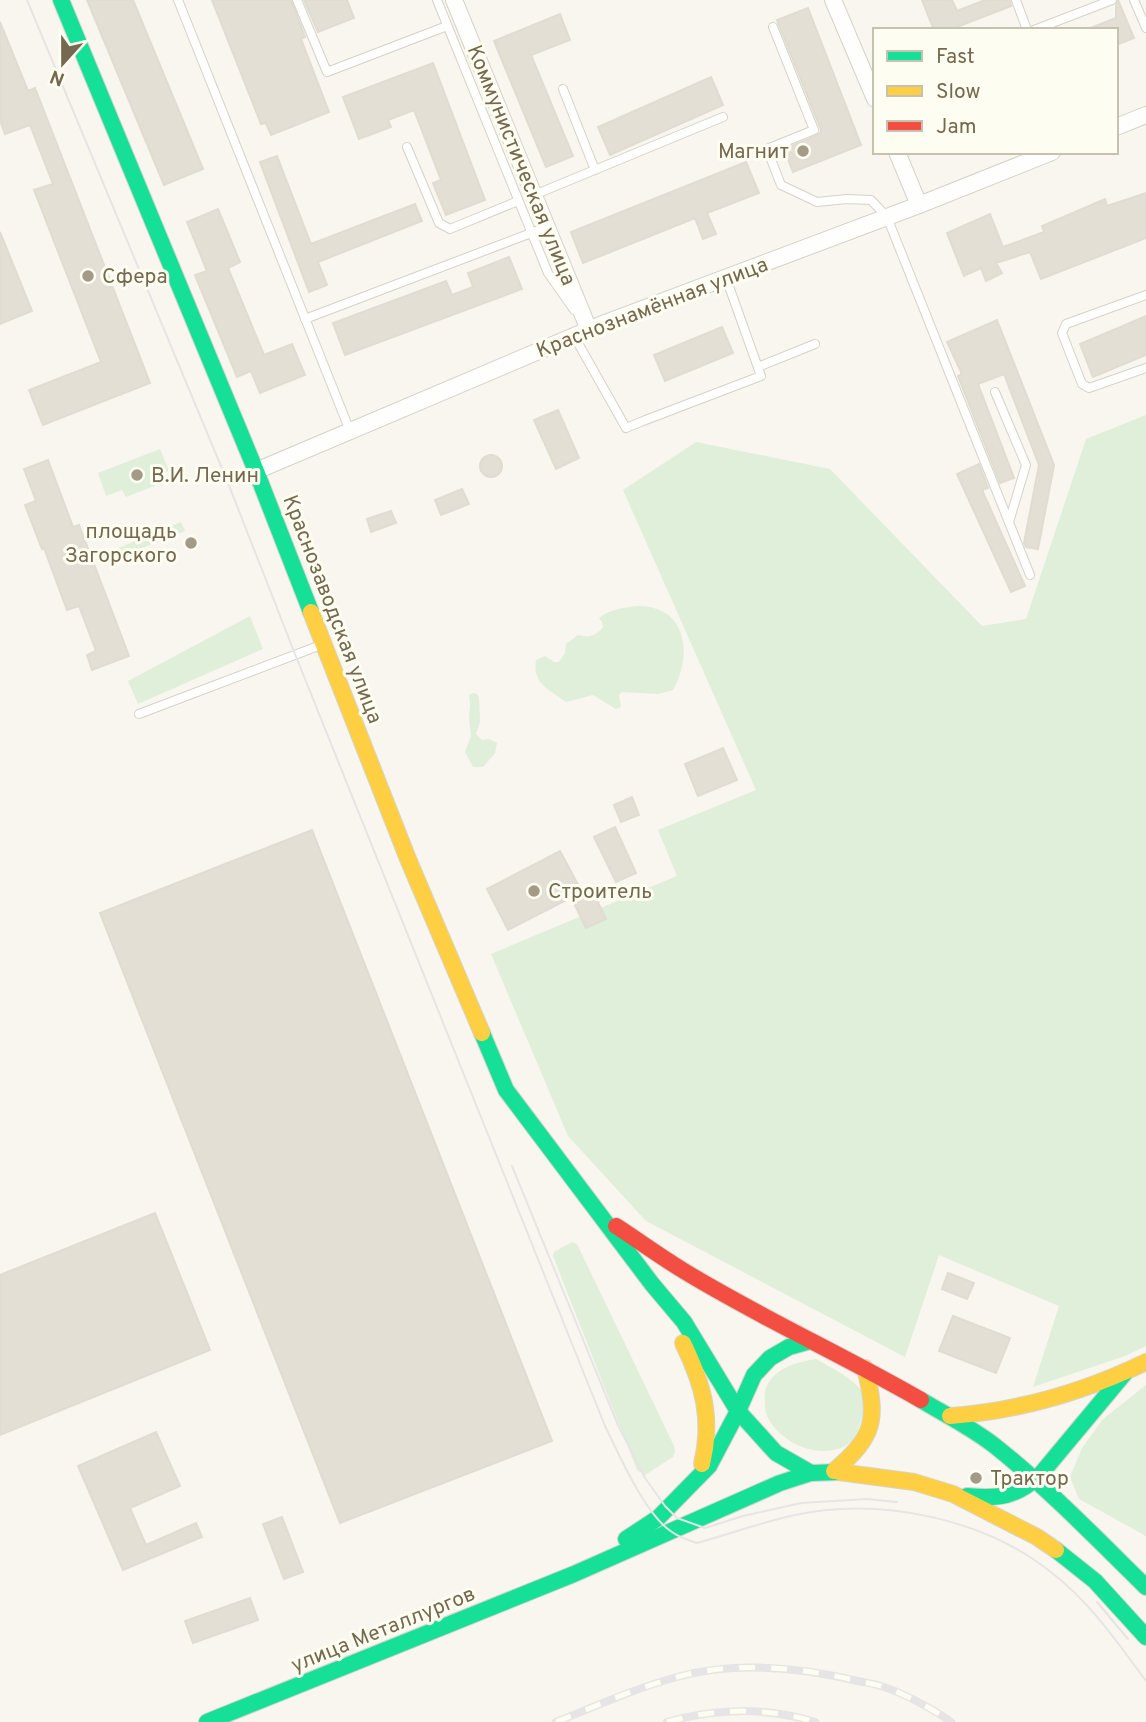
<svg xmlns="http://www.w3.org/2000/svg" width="1146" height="1722" font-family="Overpass,sans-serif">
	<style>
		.green { fill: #e0efda }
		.building { fill: #e3dfd5; stroke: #e0dcd1; stroke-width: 2 }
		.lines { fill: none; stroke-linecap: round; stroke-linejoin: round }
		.lane-casing { stroke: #d5d2c9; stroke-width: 10 }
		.street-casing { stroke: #d5d2c9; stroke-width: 18 }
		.fast-casing { stroke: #d6d4cb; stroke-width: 18 }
		.slow-casing { stroke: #d6d4cb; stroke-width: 18 }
		.jam-casing { stroke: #d6d4cb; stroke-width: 18 }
		.lane { stroke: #fefefc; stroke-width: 8 }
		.street { stroke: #fefefc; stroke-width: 16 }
		.fast { stroke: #16e098; stroke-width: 16 }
		.slow { stroke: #ffcf43; stroke-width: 16 }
		.jam { stroke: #f24e42; stroke-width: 16 }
		.tram { stroke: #e7e4e6; stroke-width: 2 }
		.rail-casing { stroke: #e7e4e6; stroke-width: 8 }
		.rail { stroke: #fefdf1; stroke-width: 5; stroke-dasharray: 16; stroke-linecap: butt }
		.poi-dot { fill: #a39a87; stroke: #fefdf1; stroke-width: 2.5 }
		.labels { text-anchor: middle; stroke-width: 6; stroke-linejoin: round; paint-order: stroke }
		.poi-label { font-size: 21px; fill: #75694f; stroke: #fefdf1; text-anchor: start }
		.street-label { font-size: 21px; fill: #75694f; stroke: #fefdf1 }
	</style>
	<rect width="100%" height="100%" fill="#f8f6ee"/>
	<g class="green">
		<polygon points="1146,415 1146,1346 1125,1356 1033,1387 1059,1306 939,1255 905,1357 646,1221 568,1136 491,954 677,876 658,830 756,790 623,490 696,442 830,469 982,626 1026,619 1086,439"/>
		<polygon points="160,449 169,471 154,477 157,485 126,497 122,490 106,496 98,473"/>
		<polygon points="181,522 185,531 112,560 109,552"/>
		<path d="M637,606C686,605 694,654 673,690L658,694L622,692L619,695L621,707L616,709L593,695L566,702C549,689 532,684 536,660L545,656L554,662H559L565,653L566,644L578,635C589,638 596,636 603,627L602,622L599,618C610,609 623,608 637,606Z"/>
		<polygon points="250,616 263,649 138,704 128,681"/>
		<polygon points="473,693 477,694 479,697 480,722 476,734 482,740 489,739 497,743 495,753 483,767 473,767 465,752 471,736 469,718 470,705 469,695"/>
		<polygon points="572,1242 577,1244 674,1446 675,1452 673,1457 645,1475 637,1470 553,1256 554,1252"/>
		<path d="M816,1359C831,1368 866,1383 867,1404C867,1409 862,1418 860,1424C857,1434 852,1444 841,1448C814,1458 781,1442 768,1418C765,1413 765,1407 765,1402C761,1373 793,1362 816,1359Z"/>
		<polygon points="1146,1385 1146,1536 1079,1499 1070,1477 1082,1448 1103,1419"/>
	</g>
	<g class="building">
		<polygon points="87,0 133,0 203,169 164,185"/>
		<polygon points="212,0 291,0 305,37 301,39 329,112 271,135 266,123 261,124"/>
		<polygon points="304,0 347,0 354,18 318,32"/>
		<polygon points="922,0 952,0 957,11 985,0 1010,0 1011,6 949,30 934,30"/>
		<polygon points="1118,0 1134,38 1116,45 1116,30 1088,29 1116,18 1116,5"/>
		<polygon points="808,8 861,145 793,172 784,149 816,136 821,132 821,130 777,20"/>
		<polygon points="560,14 570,40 531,55 573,156 546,167 494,41"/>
		<polygon points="0,22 28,91 35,88 150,383 43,425 29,390 101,362 34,190 53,184 30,125 5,134 0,120"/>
		<polygon points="433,63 485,200 446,215 433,183 441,180 414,110 388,120 391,127 359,139 343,97"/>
		<polygon points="711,77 723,105 610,155 598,127"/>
		<polygon points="277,156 311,244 415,204 422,221 318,262 327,285 309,292 260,162"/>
		<polygon points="746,162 759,193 707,213 716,234 703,239 695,218 583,263 571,232"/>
		<polygon points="1146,193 1146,238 1041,279 1030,252 996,263 1002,273 986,281 981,268 964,276 947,233 990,214 1003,247 1044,232 1042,226 1105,199 1107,206"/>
		<polygon points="218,209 240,262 228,268 264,355 292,344 305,375 260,393 251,371 237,377 195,275 207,271 187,222"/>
		<polygon points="0,232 32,311 0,324"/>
		<polygon points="509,257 522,289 345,355 333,323 446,281 452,295 473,287 468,273"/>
		<polygon points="1146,316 1146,355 1093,377 1080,344"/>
		<polygon points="997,320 1054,465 1038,549 1026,547 1024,543 1039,465 1004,374 978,384 1014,478 1000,483 958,376 962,374 947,342"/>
		<polygon points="722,327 733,353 665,381 654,355"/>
		<polygon points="558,410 579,458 556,469 534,420"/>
		<circle cx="491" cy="466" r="11"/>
		<polygon points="48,460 73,527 79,525 129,656 92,670 87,655 96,651 79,606 67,610 44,548 42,549 25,505 36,501 24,469"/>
		<polygon points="979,464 988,488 982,490 1025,586 1011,592 957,474"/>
		<polygon points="462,489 469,504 441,515 435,500"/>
		<polygon points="391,511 396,523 371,532 367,519"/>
		<polygon points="723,748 737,780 698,796 685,764"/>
		<polygon points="632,797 639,815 621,822 614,805"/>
		<polygon points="615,827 636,873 616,882 594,837"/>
		<polygon points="312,830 552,1441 340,1523 100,913"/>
		<polygon points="560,851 582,892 508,930 487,889"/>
		<polygon points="592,890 606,919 586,928 572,899"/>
		<polygon points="155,1213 210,1350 0,1435 0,1275"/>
		<polygon points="948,1273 974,1283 967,1299 942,1289"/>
		<polygon points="953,1316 1010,1338 996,1373 939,1351"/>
		<polygon points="156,1432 180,1486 130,1508 146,1545 196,1523 202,1537 123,1570 78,1466"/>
		<polygon points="282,1517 303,1572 284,1579 263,1524"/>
		<polygon points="250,1598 258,1620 193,1643 185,1621"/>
	</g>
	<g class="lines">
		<g class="lane-casing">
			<g id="lane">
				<polyline points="178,0 350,431"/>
				<polyline points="297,0 327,72 447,26"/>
				<polyline points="437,0 548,273 574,310"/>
				<polyline points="1016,0 1027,30"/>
				<polyline points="1134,0 1146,28"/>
				<polyline points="773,27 814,130 767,149 781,185 817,202 847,199 871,200 887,217 1030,575"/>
				<polyline points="1034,30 1112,0"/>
				<polyline points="563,89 595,170"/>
				<polyline points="407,147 439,223 450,229 518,201"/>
				<polyline points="534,195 723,117"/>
				<polyline points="1146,295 1066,324 1062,333 1082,384 1089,388 1146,368"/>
				<polyline points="305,319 547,227"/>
				<polyline points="574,336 626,428 643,421 761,376 726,278"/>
				<polyline points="758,367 815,344"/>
				<polyline points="995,392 1026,465 1009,522"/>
				<polyline points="139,714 321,645"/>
			</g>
		</g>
		<g class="street-casing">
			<g id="street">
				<polyline points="454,0 589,330"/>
				<polyline points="833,0 875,99"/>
				<polyline points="1116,127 1146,115"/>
				<polyline points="897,152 919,205"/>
				<polyline points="256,471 600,325 919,205 1052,152"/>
			</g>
		</g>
		<g class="fast-casing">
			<g id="fast">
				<polyline points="61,0 256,471 311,612"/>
				<polyline points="482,1033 506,1090 652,1284 684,1322 738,1411 776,1453 811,1473"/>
				<path d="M921,1400C946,1415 972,1428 995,1446C1049,1489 1097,1539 1146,1587"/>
				<path d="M967,1496C999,1499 1016,1497 1040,1475L1125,1373"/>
				<polyline points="626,1539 658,1518 709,1466 738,1411 754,1375 770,1358 789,1347 810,1341"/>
				<polyline points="1056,1550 1095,1581 1146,1637"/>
				<polyline points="207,1722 574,1574 780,1483 811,1473 839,1472"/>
			</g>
		</g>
		<g class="slow-casing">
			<g id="slow">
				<polyline points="311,612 408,859 482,1033"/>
				<path d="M683,1343C703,1384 713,1419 702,1464"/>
				<path d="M950,1416C1019,1411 1084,1392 1146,1362"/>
				<path d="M834,1471C875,1436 878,1420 865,1368"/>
				<polyline points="839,1472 914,1482 953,1494 1037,1537 1056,1550"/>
			</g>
		</g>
		<g class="jam-casing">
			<path id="jam" d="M616,1226C639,1241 661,1257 684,1271C761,1318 843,1355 921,1400"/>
		</g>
		<use href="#lane" class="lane"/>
		<use href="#street" class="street"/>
		<use href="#fast" class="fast"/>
		<use href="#slow" class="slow"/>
		<use href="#jam" class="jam"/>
		<g class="tram">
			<path d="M27,0L228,483L295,654L605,1426C620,1456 645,1515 672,1532C680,1538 689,1540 697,1543C730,1534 762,1522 795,1515C880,1497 984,1518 1052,1573C1090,1602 1118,1643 1146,1681"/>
			<polyline points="512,1166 618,1425 645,1478 665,1506 677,1518 705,1528 743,1516 801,1503 867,1499 897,1502"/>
			<polyline points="1097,1602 1128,1639"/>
		</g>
		<g class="rail-casing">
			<g id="rail">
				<path d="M556,1722C596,1706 636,1688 677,1677C736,1661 799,1667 858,1681C867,1683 876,1684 884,1687C903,1693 935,1710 951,1722"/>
				<path d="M667,1722C715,1708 767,1707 815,1722"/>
			</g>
		</g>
		<use href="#rail" class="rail"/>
	</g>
	<g class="poi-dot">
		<circle cx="803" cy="151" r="7"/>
		<circle cx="88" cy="276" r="7"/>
		<circle cx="137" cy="475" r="7"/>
		<circle cx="191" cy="543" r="7"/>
		<circle cx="534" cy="891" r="7"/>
		<circle cx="976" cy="1478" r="7"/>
	</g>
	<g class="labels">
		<g class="poi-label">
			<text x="789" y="158" text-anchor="end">Магнит</text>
			<text x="102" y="283">Сфера</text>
			<text x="151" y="482">В.И. Ленин</text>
			<text x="177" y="538" text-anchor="end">площадь<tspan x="177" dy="24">Загорского</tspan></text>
			<text x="548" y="898">Строитель</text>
			<text x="990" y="1485">Трактор</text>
		</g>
		<g class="street-label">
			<text transform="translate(522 165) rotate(68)" y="7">Коммунистическая улица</text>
			<text transform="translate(652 307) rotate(-21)" y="7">Краснознамённая улица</text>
			<text transform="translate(333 609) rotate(69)" y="7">Краснозаводская улица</text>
			<text transform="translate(383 1629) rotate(-22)" y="7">улица Металлургов</text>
		</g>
	</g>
	<rect x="873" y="28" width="245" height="126" fill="#fefdf1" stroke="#c7c2b0" stroke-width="2"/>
	<rect x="887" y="51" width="35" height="10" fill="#16e098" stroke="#c7c2b0" stroke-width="2"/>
	<text x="936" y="63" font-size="21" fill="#75694f">Fast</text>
	<rect x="887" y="86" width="35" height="10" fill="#ffcf43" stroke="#c7c2b0" stroke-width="2"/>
	<text x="936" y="98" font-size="21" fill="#75694f">Slow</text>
	<rect x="887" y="121" width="35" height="10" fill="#f24e42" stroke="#c7c2b0" stroke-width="2"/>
	<text x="936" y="133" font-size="21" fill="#75694f">Jam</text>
	<g transform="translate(63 63) rotate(201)" stroke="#fefdf1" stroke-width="5" paint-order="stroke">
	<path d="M0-5L12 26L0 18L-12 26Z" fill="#75694f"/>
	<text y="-10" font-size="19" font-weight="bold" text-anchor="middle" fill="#75694f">N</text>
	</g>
</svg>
